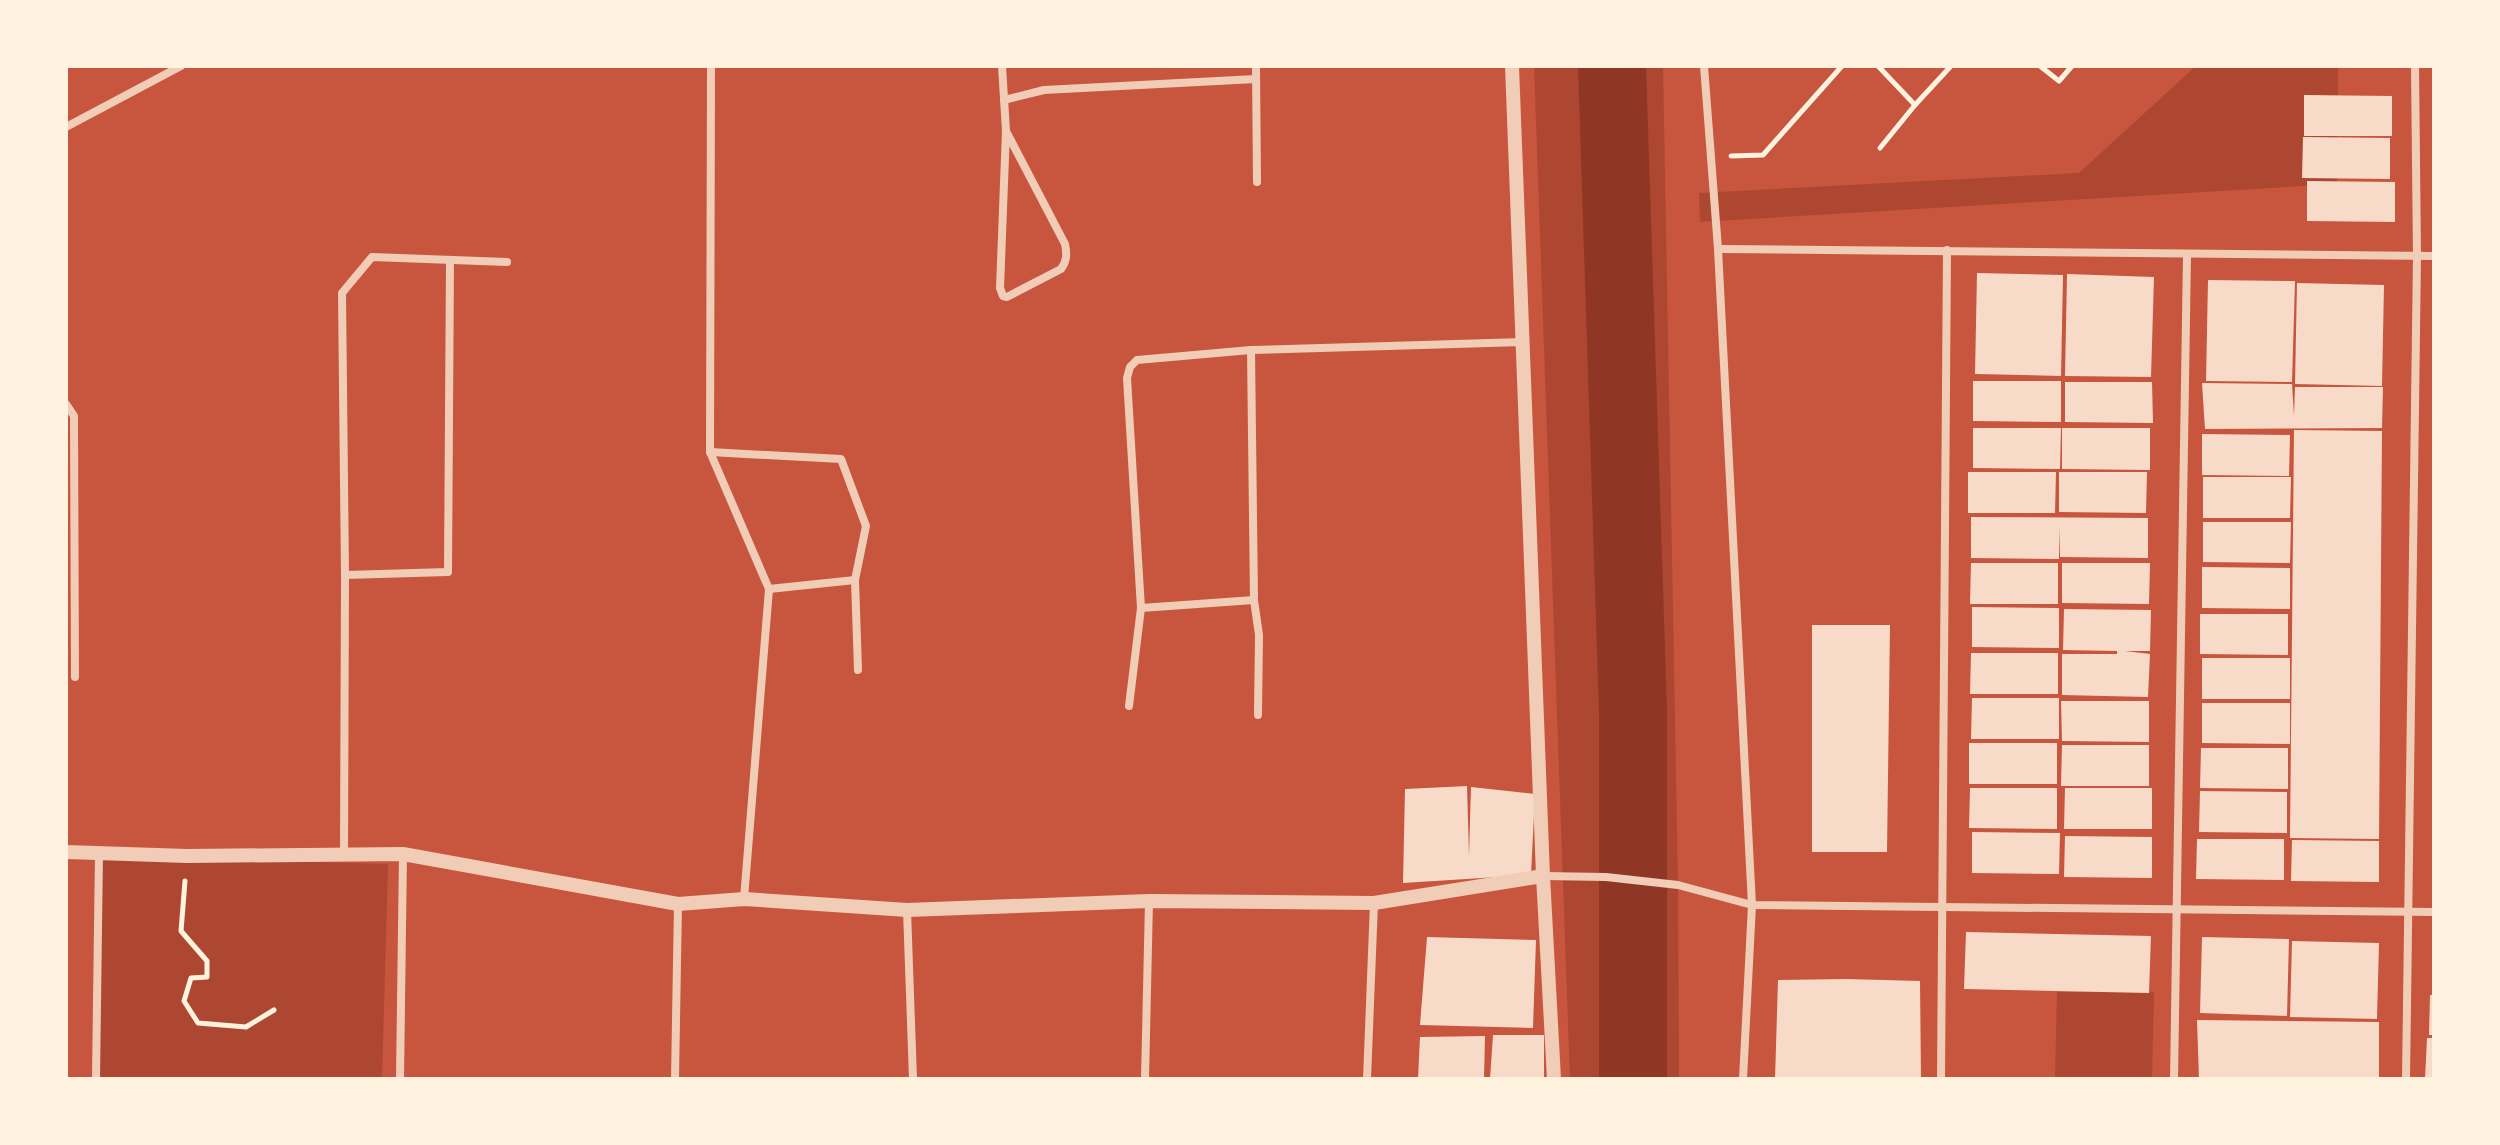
<svg xmlns="http://www.w3.org/2000/svg" width="2500" height="1145" font-family="Helvetica,sans-serif">
	<style>
		.green { fill: #ae4732 }
		.lines { fill: none; stroke-linecap: round; stroke-linejoin: round }
		.river { stroke: #8f3625; stroke-width: 68 }
		.building { fill: #f7dbc8 }
		.path { stroke: #fff3e0; stroke-width: 5 }
		.minor { stroke: #f1ccb7; stroke-width: 8 }
		.tertiary { stroke: #f1ccb7; stroke-width: 14 }
	</style>
	<rect width="100%" height="100%" fill="#c8553d"/>
	<g class="green">
		<polygon points="1534,66 1663,66 1678,885 1679,1079 1570,1079"/>
		<polygon points="2196,66 2338,66 2337,184 1700,222 1699,193 2079,173"/>
		<polygon points="102,856 388,864 382,1079 96,1079"/>
		<polygon points="2057,992 2154,992 2152,1079 2055,1078"/>
	</g>
	<g class="lines">
		<polyline class="river" points="1612,66 1633,712 1633,1079"/>
	</g>
	<g class="building">
		<polygon points="2304,95 2392,96 2392,136 2304,136"/>
		<polygon points="2303,137 2390,138 2390,179 2302,178"/>
		<polygon points="2307,181 2395,182 2395,222 2307,221"/>
		<polygon points="1977,273 2063,275 2061,376 1975,374"/>
		<polygon points="2067,274 2154,277 2151,377 2065,376"/>
		<polygon points="2208,280 2295,281 2292,382 2206,381"/>
		<polygon points="2297,283 2384,285 2382,386 2295,384"/>
		<polygon points="1973,381 2061,381 2061,422 1973,421"/>
		<polygon points="2065,382 2152,382 2153,423 2065,422"/>
		<polygon points="2202,383 2292,384 2294,416 2295,387 2383,387 2382,428 2205,429"/>
		<polygon points="1973,428 2061,428 2060,469 1973,468"/>
		<polygon points="2062,428 2150,428 2150,470 2062,469"/>
		<polygon points="2294,430 2382,431 2379,839 2290,838"/>
		<polygon points="2202,434 2290,435 2289,476 2202,475"/>
		<polygon points="1968,472 2056,472 2055,513 1968,513"/>
		<polygon points="2059,472 2147,472 2146,513 2059,512"/>
		<polygon points="2203,477 2291,477 2290,518 2203,518"/>
		<polygon points="1971,517 2148,518 2148,558 2060,557 2059,526 2059,559 1971,558"/>
		<polygon points="2203,522 2291,522 2290,563 2203,562"/>
		<polygon points="1971,563 2058,563 2058,604 1970,604"/>
		<polygon points="2062,563 2150,563 2149,604 2062,603"/>
		<polygon points="2202,567 2290,568 2290,609 2202,608"/>
		<polygon points="1972,607 2059,608 2059,648 1972,647"/>
		<polygon points="2064,609 2151,610 2150,651 2125,651 2150,654 2148,697 2062,695 2062,654 2117,654 2117,651 2063,650"/>
		<polygon points="2200,614 2288,614 2288,655 2200,654"/>
		<polygon points="1812,625 1890,625 1887,852 1812,852"/>
		<polygon points="1971,653 2058,653 2058,694 1970,694"/>
		<rect x="2202" y="658" width="88" height="41"/>
		<polygon points="1972,698 2059,698 2059,739 1971,739"/>
		<polygon points="2061,701 2149,701 2149,742 2062,741"/>
		<polygon points="2202,703 2290,703 2290,744 2202,743"/>
		<rect x="1969" y="743" width="88" height="41"/>
		<polygon points="2062,745 2149,745 2149,786 2061,786"/>
		<polygon points="2201,748 2288,748 2288,789 2200,788"/>
		<polygon points="1467,786 1469,856 1471,787 1535,794 1531,875 1403,883 1405,789"/>
		<polygon points="1970,788 2057,788 2057,829 1969,828"/>
		<polygon points="2065,788 2152,788 2152,829 2064,829"/>
		<polygon points="2200,791 2287,792 2287,833 2199,832"/>
		<polygon points="1972,832 2060,833 2059,874 1972,873"/>
		<polygon points="2065,836 2152,837 2152,878 2064,877"/>
		<polygon points="2197,839 2284,839 2284,880 2196,879"/>
		<polygon points="2292,840 2379,841 2379,882 2291,881"/>
		<polygon points="1966,932 2151,936 2149,993 1964,989"/>
		<polygon points="1427,937 1536,940 1533,1028 1420,1025"/>
		<polygon points="2202,937 2289,939 2287,1016 2200,1013"/>
		<polygon points="2292,941 2379,943 2377,1019 2290,1017"/>
		<polygon points="1847,979 1920,981 1921,1079 1775,1079 1778,980"/>
		<polygon points="2430,995 2434,995 2434,1035 2429,1035"/>
		<polygon points="2197,1020 2379,1022 2379,1079 2199,1079"/>
		<polygon points="1493,1035 1544,1035 1544,1079 1490,1079"/>
		<polygon points="1485,1036 1484,1079 1418,1079 1420,1037"/>
		<polygon points="2427,1038 2434,1038 2434,1079 2425,1079"/>
	</g>
	<g class="lines">
		<g class="path">
			<polyline points="1878,66 1915,105 1951,66"/>
			<polyline points="2040,66 2059,81 2072,66"/>
			<polyline points="1880,148 1915,105"/>
			<polyline points="1731,156 1763,155 1842,66"/>
			<polyline points="185,881 181,931 207,961 207,977 191,978 184,1001 198,1023 246,1027 274,1010"/>
		</g>
		<g class="minor">
			<polyline points="711,66 710,452 769,589 744,899"/>
			<path d="M1002,66L1006,131L1000,288L1003,296L1007,297L1061,269C1067,261 1067,254 1065,244L1006,131"/>
			<polyline points="1256,66 1257,182"/>
			<polyline points="1704,66 1718,249 1752,905 1743,1079"/>
			<polyline points="1004,100 1044,90 1256,79"/>
			<polyline points="66,127 181,66"/>
			<polyline points="1718,249 2434,256"/>
			<polyline points="1251,350 1254,600 1259,635 1258,715"/>
			<polyline points="66,404 74,416 75,677"/>
			<polyline points="710,452 841,459 866,526 855,580 858,670"/>
			<polyline points="345,575 448,572 450,260"/>
			<polyline points="769,589 855,580"/>
			<polyline points="1141,608 1254,600"/>
			<polyline points="1129,706 1141,608 1127,378 1130,367 1137,360 1251,350 1523,342"/>
			<polyline points="344,855 345,575 342,293 372,257 507,262"/>
			<polyline points="1543,876 1606,877 1678,885 1752,905 2434,912"/>
			<polyline points="907,910 913,1079"/>
			<polyline points="96,1079 99,853"/>
			<polyline points="400,1079 403,854"/>
			<polyline points="675,1079 678,904"/>
			<polyline points="1145,1079 1149,901"/>
			<polyline points="1367,1079 1374,903"/>
			<polyline points="1941,1079 1947,250"/>
			<polyline points="2174,1079 2187,255"/>
			<polyline points="2406,1079 2417,256 2415,66"/>
		</g>
		<g class="tertiary">
			<polyline points="1512,66 1543,876 1554,1079"/>
			<polyline points="66,852 187,856 403,854 678,904 744,899 907,910 1149,901 1374,903 1543,876"/>
		</g>
	</g>
	<rect width="2500" height="1145" fill="none" stroke="#fff3e0" stroke-width="136"/>
</svg>
